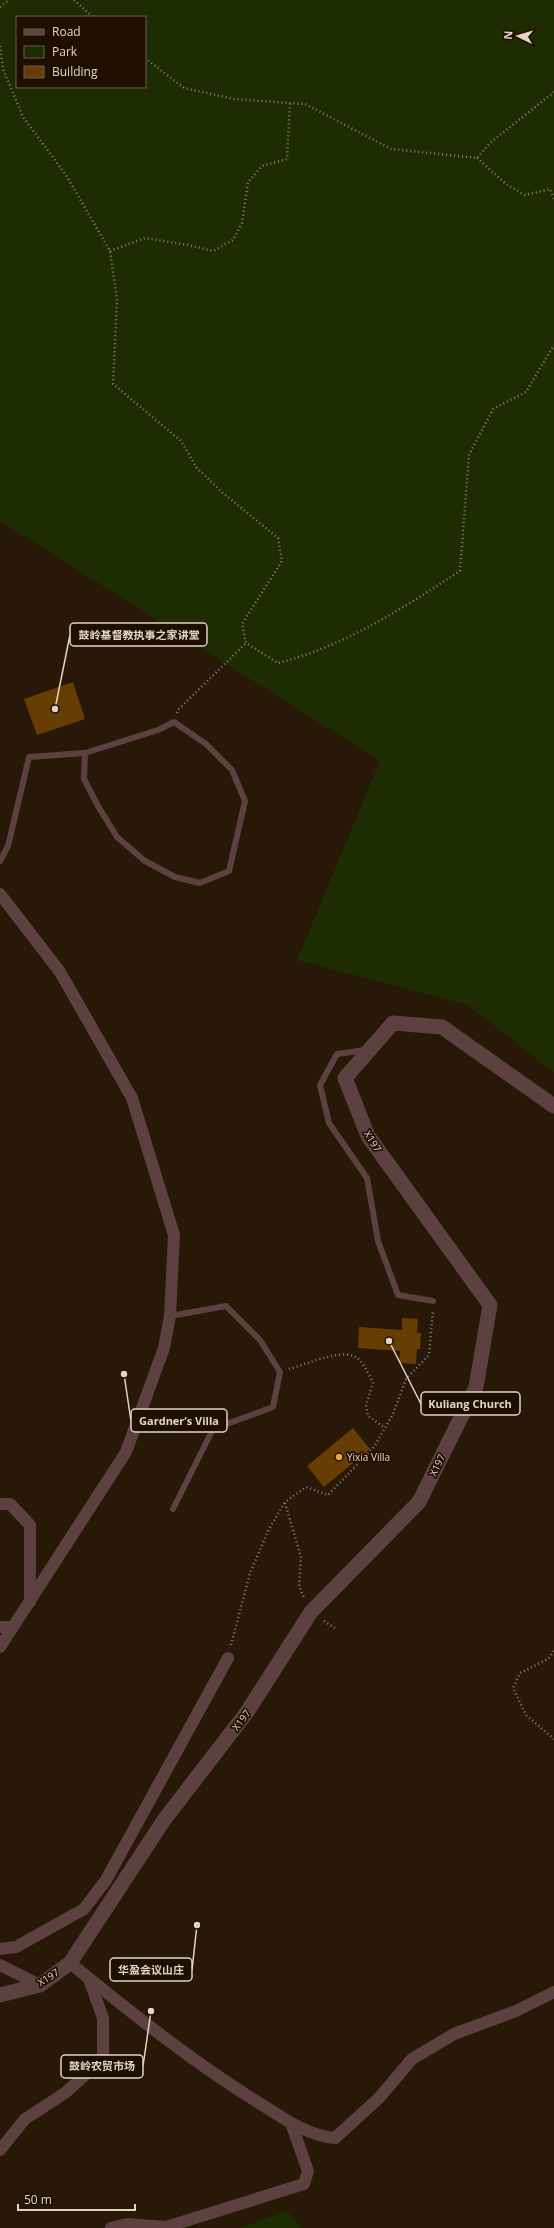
<svg xmlns="http://www.w3.org/2000/svg" width="554" height="2228" font-family="'Open Sans','Noto Sans SC',sans-serif">
	<style>
		.green { fill: #1d2c01; fill-rule: evenodd }
		.building { fill: #673d04 }
		.lines { fill: none; stroke-linecap: round; stroke-linejoin: round }
		.path { stroke: #8c7e70; stroke-width: 2.5; stroke-dasharray: 1 3; stroke-linecap: butt }
		.service { stroke: #5d4141; stroke-width: 6 }
		.minor { stroke: #5d4141; stroke-width: 12 }
		.tertiary { stroke: #5d4141; stroke-width: 15 }
		.poi-dot { fill: #e2af34; stroke: #1e0f01; stroke-width: 1.5 }
		.labels { text-anchor: middle; stroke-width: 3.5; stroke-linejoin: round; paint-order: stroke }
		.street-label { font-size: 10px; fill: #e0d4c9; stroke: #1e0f01 }
		.poi-label { font-size: 10px; fill: #e0d4c9; stroke: #1e0f01; text-anchor: start }
		.leader { fill: none; stroke: #e0d4c9; stroke-width: 1.5 }
		.callout-dot { fill: #e0d4c9; stroke: #1e0f01; stroke-width: 1.5 }
		.callout { fill: #1e0f01; stroke: #e0d4c9; stroke-width: 1.5 }
		.callout-label { font-size: 11px; text-anchor: middle; font-weight: bold; fill: #e0d4c9 }
	</style>
	<rect width="100%" height="100%" fill="#281807"/>
	<g class="green">
		<path d="M0,0H554V1073L468,1005L297,960L380,761L0,521ZM17,17H145V87H17Z"/>
		<polygon points="287,2211 302,2228 240,2228"/>
	</g>
	<g class="building">
		<polygon points="73,682 85,719 37,735 24,699"/>
		<polygon points="402,1318 418,1319 417,1333 421,1333 420,1349 417,1349 416,1364 399,1363 400,1351 358,1348 359,1327 402,1330"/>
		<polygon points="353,1428 370,1449 324,1487 307,1466"/>
	</g>
	<g class="lines">
		<g class="path">
			<polyline points="74,0 93,17"/>
			<polyline points="0,7 9,0"/>
			<path d="M0,46L3,69L23,117L66,175L110,251L117,300L113,384L181,441L197,468L223,493L278,538L282,561L242,624L246,643L278,663C345,646 403,608 460,571L469,455L493,409L526,392L554,345"/>
			<polyline points="145,58 184,88 234,99 305,104 391,149 477,158 490,143 554,92"/>
			<polyline points="477,158 506,184 525,195 550,189 554,199"/>
			<polyline points="110,251 145,238 188,245 213,251 233,240 242,223 248,182 262,166 287,159 290,103"/>
			<polyline points="177,713 179,709 246,643"/>
			<path d="M289,1369C304,1365 338,1350 353,1356C363,1359 368,1374 373,1383L366,1405L368,1416L385,1428"/>
			<polyline points="285,1503 301,1557 299,1586 304,1598"/>
			<polyline points="324,1621 335,1628"/>
			<polyline points="231,1645 250,1573 269,1529 285,1502 306,1487 328,1495 374,1447 393,1414 406,1379 429,1355 433,1310"/>
			<polyline points="554,1651 548,1659 520,1673 513,1688 526,1715 554,1739"/>
		</g>
		<g class="service">
			<polyline points="0,861 8,846 29,757 85,753 158,730 174,722 206,744 232,770 245,801 229,871 200,883 175,877 145,861 117,837 98,806 84,779 85,753"/>
			<polyline points="365,1050 337,1054 320,1085 329,1123 367,1178 378,1241 398,1295 433,1301"/>
			<polyline points="170,1316 226,1306 260,1340 280,1372 273,1407 213,1429 173,1509"/>
		</g>
		<g class="minor">
			<polyline points="0,894 60,972 132,1098 174,1235 170,1316 164,1348 126,1452 0,1647"/>
			<polyline points="0,1504 10,1504 30,1525 30,1602"/>
			<polyline points="0,1627 13,1627"/>
			<polyline points="0,1949 16,1947 84,1909 106,1880 228,1658"/>
			<path d="M70,1963C133,2014 195,2064 264,2106C286,2120 309,2136 335,2138L379,2098L412,2059L454,2034L516,2011L554,1992"/>
			<polyline points="0,1965 40,1985"/>
			<polyline points="0,2150 25,2119 65,2093 103,2059 103,2018 89,1979"/>
			<polyline points="111,2228 127,2224 166,2227 304,2184 308,2171 291,2123"/>
		</g>
		<polyline class="tertiary" points="0,1995 40,1985 70,1963 164,1820 247,1712 311,1612 419,1502 476,1387 490,1305 368,1136 345,1078 393,1023 442,1027 554,1106"/>
	</g>
	<circle class="poi-dot" cx="339" cy="1457" r="4"/>
	<g class="labels">
		<g class="street-label">
			<text transform="translate(373 1141) rotate(58)" y="4">X197</text>
			<text transform="translate(437 1465) rotate(-64)" y="4">X197</text>
			<text transform="translate(241 1720) rotate(-53)" y="4">X197</text>
			<text transform="translate(48 1977) rotate(-32)" y="4">X197</text>
		</g>
		<g class="poi-label">
			<text x="347" y="1461">Yixia Villa</text>
		</g>
	</g>
	<path class="leader" d="M55 709L70 635M389 1341L421 1404M124 1374L131 1421M197 1925L192 1970M151 2011L143 2066"/>
	<g class="callout-dot">
		<circle cx="55" cy="709" r="4"/>
		<circle cx="389" cy="1341" r="4"/>
		<circle cx="124" cy="1374" r="4"/>
		<circle cx="197" cy="1925" r="4"/>
		<circle cx="151" cy="2011" r="4"/>
	</g>
	<g class="callout">
		<rect x="70" y="623" width="137" height="23" rx="4"/>
		<rect x="421" y="1392" width="99" height="23" rx="4"/>
		<rect x="131" y="1409" width="96" height="23" rx="4"/>
		<rect x="110" y="1958" width="82" height="23" rx="4"/>
		<rect x="61" y="2055" width="82" height="23" rx="4"/>
	</g>
	<g class="callout-label">
		<text x="139" y="639">鼓岭基督教执事之家讲堂</text>
		<text x="470" y="1408">Kuliang Church</text>
		<text x="179" y="1425">Gardner‘s Villa</text>
		<text x="151" y="1974">华盈会议山庄</text>
		<text x="102" y="2070">鼓岭农贸市场</text>
	</g>
	<rect x="16" y="16" width="130" height="72" fill="#1e0f01" stroke="#6c5e51"/>
	<rect x="24" y="29" width="20" height="6" fill="#5d4141" stroke="#6c5e51"/>
	<text x="52" y="36" font-size="12" fill="#e0d4c9">Road</text>
	<rect x="24" y="46" width="20" height="12" fill="#1d2c01" stroke="#6c5e51"/>
	<text x="52" y="56" font-size="12" fill="#e0d4c9">Park</text>
	<rect x="24" y="66" width="20" height="12" fill="#673d04" stroke="#6c5e51"/>
	<text x="52" y="76" font-size="12" fill="#e0d4c9">Building</text>
	<g transform="translate(518 36) rotate(275)" stroke="#1e0f01" stroke-width="3" paint-order="stroke">
	<path d="M0-3L7 15L0 10L-7 15Z" fill="#e0d4c9"/>
	<text y="-6" font-size="11" font-weight="bold" text-anchor="middle" fill="#e0d4c9">N</text>
	</g>
	<path d="M18 2204v6h117v-6" fill="none" stroke="#e0d4c9" stroke-width="2"/>
	<text x="24" y="2204" font-size="12" fill="#e0d4c9" stroke="#1e0f01" stroke-width="3" paint-order="stroke">50 m</text>
</svg>
